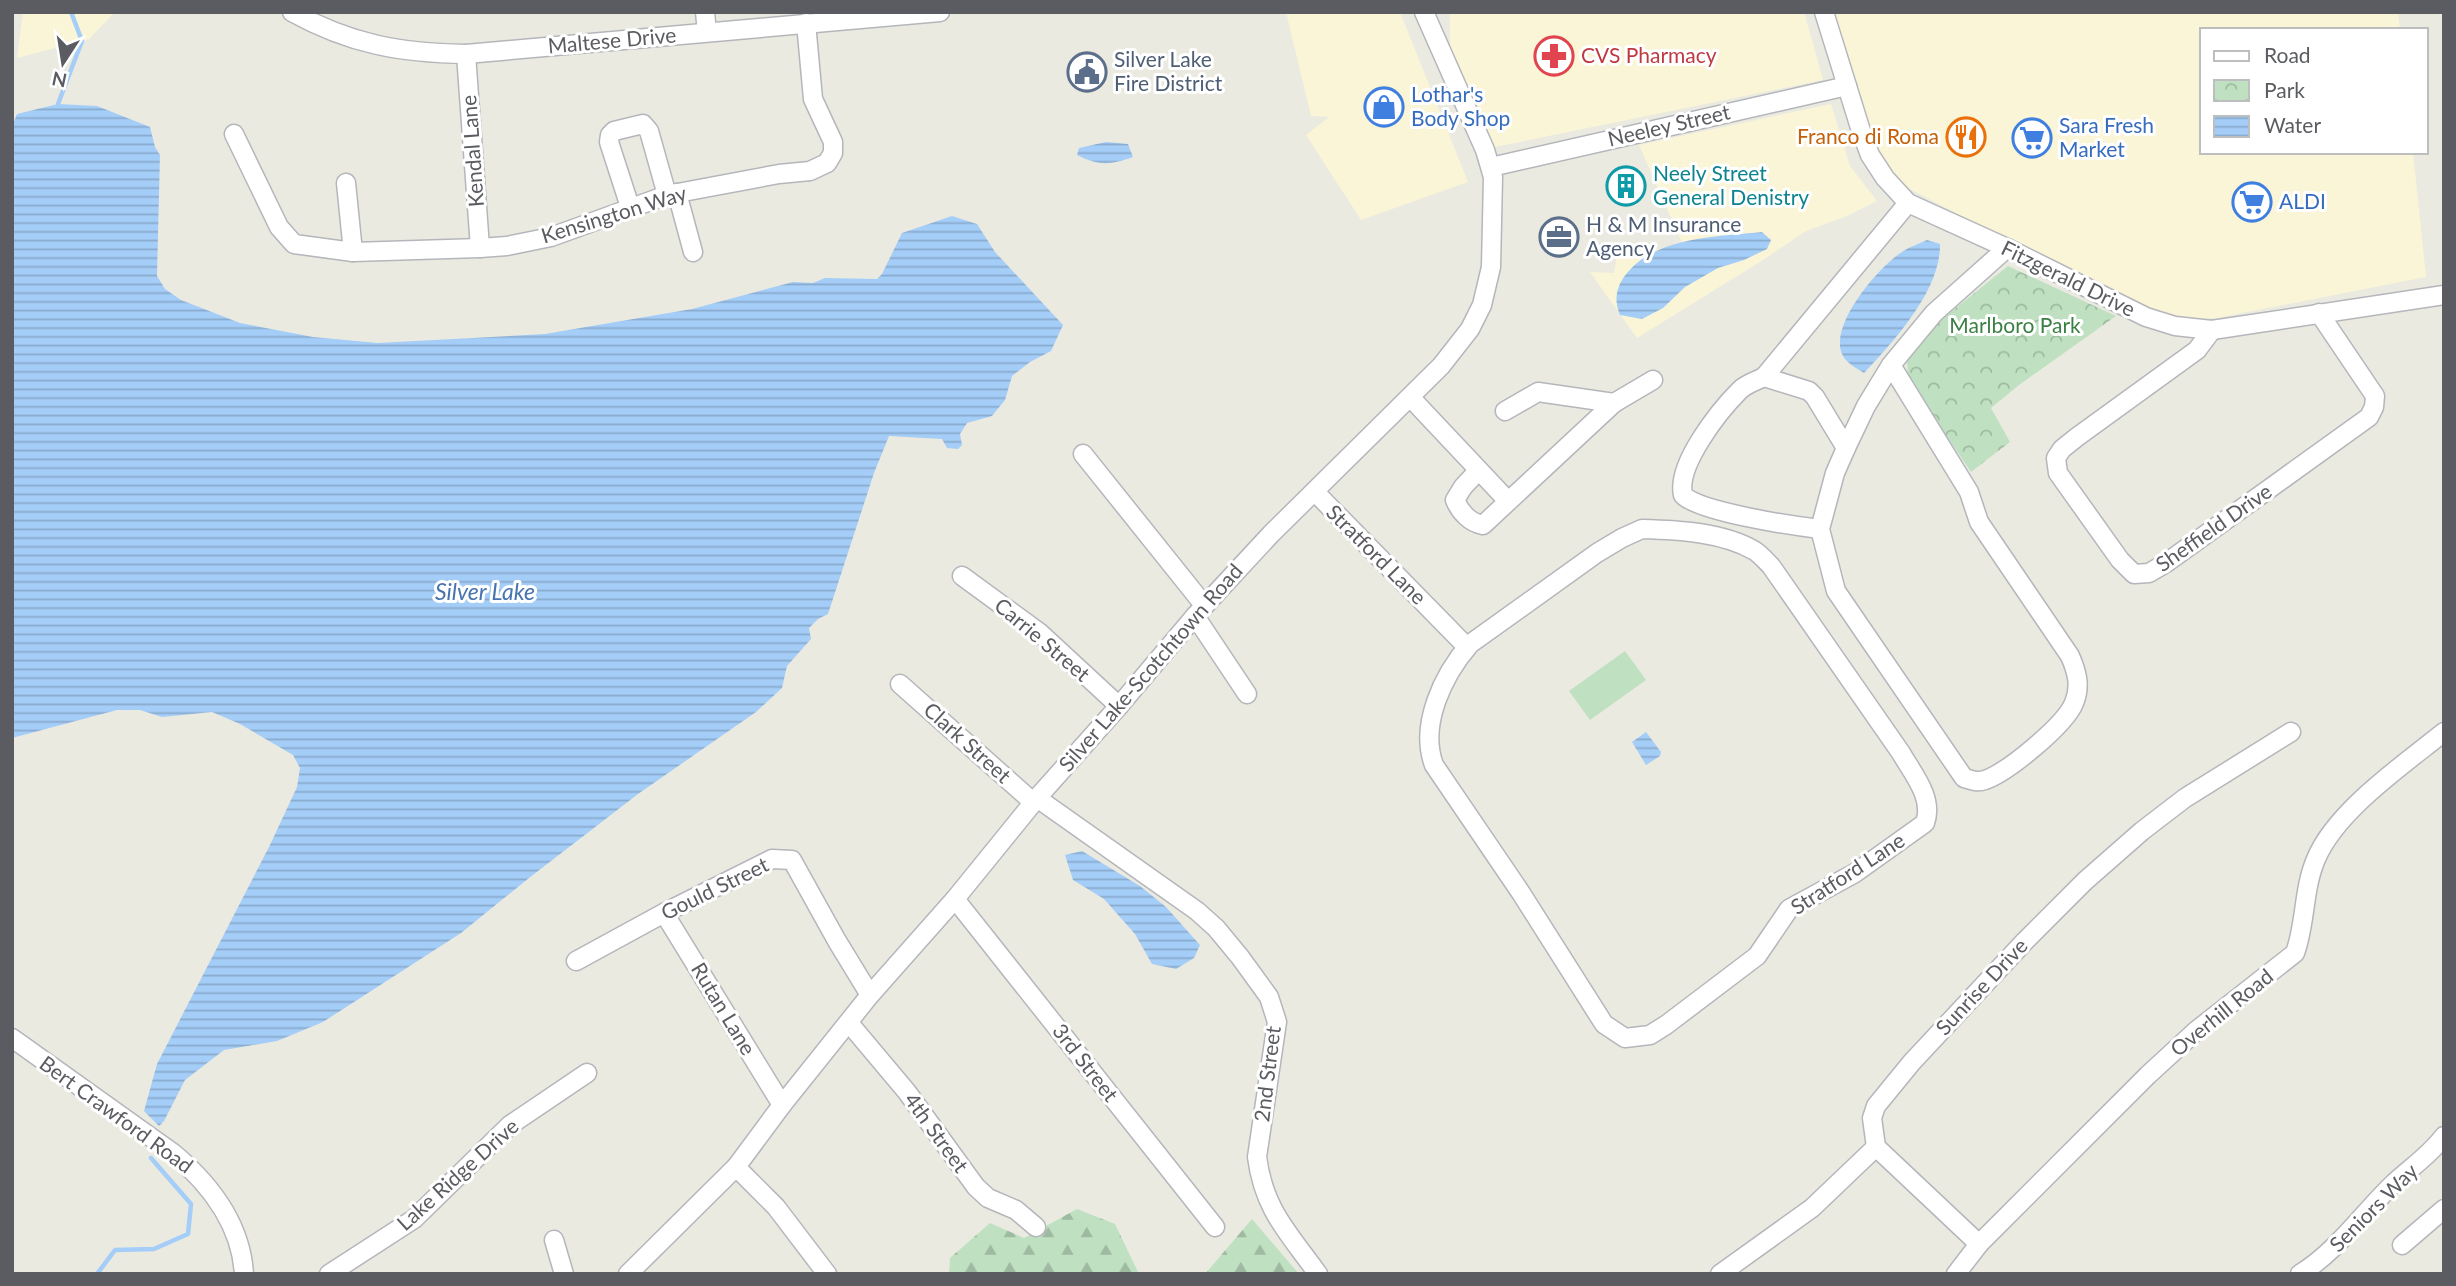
<svg xmlns="http://www.w3.org/2000/svg" width="2456" height="1286" font-family="Lato,sans-serif">
	<style>
		.commercial { fill: #faf5d7 }
		.forest { fill: url(#forest-firs) }
		.park { fill: url(#park-crowns) }
		.pitch { fill: #bfe1c1 }
		.water { fill: url(#water-rules) }
		.lines { fill: none; stroke-linecap: round; stroke-linejoin: round }
		.stream { stroke: #a4cdf8; stroke-width: 4.5 }
		.minor-casing { stroke: #b4b6bb; stroke-width: 21 }
		.minor { stroke: #fff; stroke-width: 18 }
		.labels { text-anchor: middle; stroke-width: 6; stroke-linejoin: round; paint-order: stroke }
		.street-label { font-size: 21px; fill: #5a5c61; stroke: #fff }
		.health-label { font-size: 21px; fill: #be3a42; stroke: #fff; text-anchor: start }
		.service-label { font-size: 21px; fill: #4e5e75; stroke: #fff; text-anchor: start }
		.shop-label { font-size: 21px; fill: #366cbe; stroke: #fff; text-anchor: start }
		.food-label { font-size: 21px; fill: #c56008; stroke: #fff; text-anchor: end }
		.culture-label { font-size: 21px; fill: #0d838f; stroke: #fff; text-anchor: start }
		.park-label { font-size: 21px; fill: #3a7f43; stroke: #fff }
		.water-label { font-size: 23px; font-style: italic; fill: #4773b0; stroke: #fff }
	</style>
	<defs>
		<pattern id="forest-firs" width="22" height="20" patternUnits="userSpaceOnUse" patternTransform="scale(1.75)"><rect width="22" height="20" fill="#bfe1c1"/><path d="M5 1l3.5 6h-7zM16 11l3.5 6h-7z" fill="#9ebaa0"/></pattern>
		<pattern id="park-crowns" width="20" height="18" patternUnits="userSpaceOnUse" patternTransform="scale(1.75)"><rect width="20" height="18" fill="#bfe1c1"/><path d="M2 6a3 3 0 1 1 6 0M12 15a3 3 0 1 1 6 0" fill="none" stroke="#9ebaa0"/></pattern>
		<pattern id="water-rules" width="6" height="5" patternUnits="userSpaceOnUse" patternTransform="scale(1.75)"><rect width="6" height="5" fill="#a4cdf8"/><path d="M0 2.5h6" fill="none" stroke="#89aacc"/></pattern>
	</defs>
	<rect width="100%" height="100%" fill="#ebeae1"/>
	<g class="commercial">
		<polygon points="23,12 115,12 89,39 17,58"/>
		<polygon points="1286,12 1400,12 1468,182 1361,220 1306,135 1329,117 1311,116"/>
		<polygon points="1450,12 1804,12 1823,80 1490,148 1450,55"/>
		<polygon points="1831,12 2398,12 2400,30 2202,30 2202,152 2413,152 2426,277 2217,318 2180,321 2146,312 1902,185 1881,171"/>
		<polygon points="1831,104 1850,166 1877,201 1847,216 1806,231 1763,260 1637,338 1590,272 1614,273 1619,244 1625,258 1682,243 1639,145"/>
	</g>
	<g class="forest">
		<polygon points="1077,1209 1115,1224 1139,1274 949,1274 950,1258 990,1223 1024,1238"/>
		<polygon points="1252,1219 1299,1274 1205,1274"/>
	</g>
	<polygon class="park" points="2008,266 2116,316 2019,385 1991,408 2010,442 1971,472 1908,379 1907,360 1937,323"/>
	<g class="pitch">
		<polygon points="1994,304 2017,314 2001,351 1978,341"/>
		<polygon points="1625,651 1646,680 1590,720 1569,691"/>
	</g>
	<g class="water">
		<polygon points="58,104 97,106 150,127 155,147 160,155 157,276 165,289 181,300 240,323 313,337 378,343 545,334 692,309 793,282 813,283 825,278 877,279 882,274 902,233 952,216 977,224 995,252 1063,325 1051,351 1030,362 1012,376 1005,400 992,416 967,423 960,434 962,445 958,449 947,448 942,439 889,436 874,473 828,614 818,619 809,628 811,639 787,666 782,688 756,712 638,794 529,878 461,933 323,1022 277,1041 224,1050 185,1080 164,1121 159,1126 144,1111 157,1064 270,845 297,787 300,768 293,755 240,724 212,712 162,717 140,710 117,710 12,738 12,127 17,114"/>
		<path d="M1106,142L1128,144L1133,157C1110,165 1099,166 1077,155L1079,148Z"/>
		<path d="M1762,232L1771,240L1767,249L1744,260L1718,268L1685,287L1663,308L1642,319L1620,315C1615,303 1615,292 1622,280C1650,236 1716,237 1762,232Z"/>
		<path d="M1927,240L1940,244C1941,290 1894,341 1864,373C1858,369 1850,365 1846,360C1821,333 1879,266 1902,252C1909,247 1919,244 1927,240Z"/>
		<polygon points="1646,732 1661,752 1660,756 1646,765 1632,742"/>
		<polygon points="1082,851 1140,886 1166,907 1200,945 1194,958 1176,969 1152,964 1135,934 1104,899 1073,880 1065,855"/>
	</g>
	<g class="lines">
		<g class="stream">
			<polyline points="58,104 82,41 71,12"/>
			<polyline points="97,1274 115,1250 154,1249 188,1234 191,1204 151,1158"/>
		</g>
		<g class="minor-casing">
			<g id="minor">
				<path d="M292,12C350,44 400,53 466,54L940,12"/>
				<polyline points="705,12 707,32"/>
				<polyline points="1824,12 1861,131 1870,155 1885,178 1908,203 2007,248 2146,317 2175,326 2212,330 2444,295"/>
				<polyline points="466,54 480,248"/>
				<polyline points="234,134 279,227 294,244 353,252 480,248 507,246 551,237 667,195 779,174 810,171 827,163 833,153 833,142 813,99 806,23"/>
				<polyline points="1491,167 1847,86"/>
				<polyline points="346,183 353,252"/>
				<polyline points="677,193 693,252"/>
				<polyline points="630,207 609,142 610,135 614,131 643,124 649,131 667,195"/>
				<polyline points="2212,330 2197,350 2077,437 2062,449 2056,458 2058,473 2120,560 2134,574 2149,573 2166,563 2369,417 2374,407 2375,396 2319,313"/>
				<path d="M1891,365L1969,492L1979,522L2070,656C2077,672 2081,686 2074,703C2065,725 2008,772 1985,780C1977,783 1972,780 1964,778L1836,591L1820,529L1835,473L1846,448L1866,406L1891,365L1934,313L2007,248"/>
				<polyline points="1764,377 1908,203"/>
				<polyline points="1410,397 1508,501"/>
				<polyline points="1505,411 1538,392 1614,403 1653,380"/>
				<polyline points="1083,454 1204,605"/>
				<path d="M1478,471L1463,487L1455,500C1460,512 1470,523 1483,525L1614,403"/>
				<polyline points="1315,492 1467,647"/>
				<path d="M1642,529C1678,530 1723,532 1755,551C1761,555 1766,561 1771,566L1901,753C1913,774 1934,798 1925,823L1855,873L1789,909L1757,956L1666,1025L1650,1035L1625,1038L1604,1024L1521,893L1434,765C1419,725 1443,675 1470,644L1597,553L1622,538Z"/>
				<path d="M1820,529C1794,526 1699,512 1683,495C1676,465 1719,411 1740,390C1746,384 1756,381 1764,377L1809,391L1815,397L1846,448"/>
				<polyline points="962,576 1040,633 1119,706"/>
				<polyline points="1195,616 1247,694"/>
				<polyline points="900,684 1033,802"/>
				<path d="M1037,798L1197,911L1216,928L1240,957L1269,997L1277,1022L1257,1157C1264,1210 1288,1232 1318,1274"/>
				<polyline points="955,899 1215,1227"/>
				<polyline points="664,913 782,1105"/>
				<polyline points="576,961 664,913 772,859 792,860 837,941 870,995"/>
				<polyline points="849,1023 907,1092 976,1187 988,1198 1016,1210 1036,1227"/>
				<path d="M12,1038L173,1153C210,1184 241,1224 244,1274"/>
				<polyline points="1876,1147 1872,1118 1876,1106 1912,1062 2025,941 2085,881 2142,831 2185,798 2291,732"/>
				<polyline points="1876,1147 1979,1244"/>
				<polyline points="736,1167 776,1207 827,1274"/>
				<polyline points="554,1240 564,1274"/>
				<polyline points="2402,1245 2444,1209"/>
				<polyline points="329,1274 414,1219 510,1125 587,1073"/>
				<polyline points="628,1274 736,1167 782,1105 870,995 955,899 1037,798 1119,706 1195,616 1271,534 1441,366 1470,329 1482,305 1491,267 1493,177 1485,150 1424,12"/>
				<polyline points="1720,1274 1812,1208 1876,1147"/>
				<path d="M1956,1274L1979,1244L2148,1075L2197,1030L2295,953C2306,923 2303,889 2316,859C2336,811 2403,765 2444,732"/>
				<path d="M2300,1274C2337,1251 2362,1214 2393,1184C2410,1168 2429,1156 2444,1136"/>
			</g>
		</g>
		<use href="#minor" class="minor"/>
	</g>
	<defs>
		<g id="pharmacy-ring" transform="scale(2.0125)"><circle r="9.5" fill="#fff" stroke="#e0444e" stroke-width="1.5"/><path d="M-2-6h4v4h4v4h-4v4h-4v-4h-4v-4h4Z" fill="#e0444e"/></g>
		<g id="civic-ring" transform="scale(2.0125)"><circle r="9.5" fill="#fff" stroke="#5c6f8a" stroke-width="1.5"/><path d="M-.6-6.5H3V-4.5H.6V-3L4-1V1h2V6H-6V1h2V-1L-.6-3ZM-1.2 2.5V6h2.4V2.5Z" fill="#5c6f8a"/></g>
		<g id="shop-ring" transform="scale(2.0125)"><circle r="9.5" fill="#fff" stroke="#3f7fe0" stroke-width="1.5"/><path d="M-5-2.5h2.3a2.7 3.5 0 0 1 5.4 0H5L5.5 6h-11ZM-1.5-2.5h3a1.5 2.3 0 0 0-3 0Z" fill="#3f7fe0"/></g>
		<g id="restaurant-ring" transform="scale(2.0125)"><circle r="9.5" fill="#fff" stroke="#e8710a" stroke-width="1.5"/><path d="M-5-6h1v4h1v-4h1v4h1v-4h1v5L-1.5 .5V6h-2V.5L-5-1ZM5-6V6H3V1.5H1.5Q1.5-4 5-6Z" fill="#e8710a"/></g>
		<g id="supermarket-ring" transform="scale(2.0125)"><circle r="9.5" fill="#fff" stroke="#3f7fe0" stroke-width="1.5"/><path d="M-6-5.5h2.5l.6 2H6L4.5 2H-2.5L-4.4-4H-6ZM-1.5 3.2a1.3 1.3 0 1 0 .1 0ZM3 3.2a1.3 1.3 0 1 0 .1 0Z" fill="#3f7fe0"/></g>
		<g id="building-ring" transform="scale(2.0125)"><circle r="9.5" fill="#fff" stroke="#0f9aa8" stroke-width="1.5"/><path d="M-4-6H4V6H1V3H-1V6H-4ZM-2.5-4.3h1.7v1.8h-1.7ZM.8-4.3h1.7v1.8H.8ZM-2.5-1h1.7V.8h-1.7ZM.8-1h1.7V.8H.8Z" fill="#0f9aa8"/></g>
		<g id="office-ring" transform="scale(2.0125)"><circle r="9.5" fill="#fff" stroke="#5c6f8a" stroke-width="1.5"/><path d="M-6-3h4V-5.5h4V-3h4V5H-6ZM-1-4.5V-3h2v-1.5ZM-6 0V1H6V0Z" fill="#5c6f8a"/></g>
	</defs>
	<g fill-rule="evenodd">
		<use href="#pharmacy-ring" x="1554" y="56"/>
		<use href="#civic-ring" x="1087" y="72"/>
		<use href="#shop-ring" x="1384" y="107"/>
		<use href="#restaurant-ring" x="1966" y="137"/>
		<use href="#supermarket-ring" x="2032" y="138"/>
		<use href="#building-ring" x="1626" y="186"/>
		<use href="#supermarket-ring" x="2252" y="202"/>
		<use href="#office-ring" x="1559" y="237"/>
	</g>
	<g class="labels">
		<g class="street-label">
			<text transform="translate(612 41) rotate(-5)" y="7">Maltese Drive</text>
			<text transform="translate(1669 126) rotate(-13)" y="7">Neeley Street</text>
			<text transform="translate(473 151) rotate(-94)" y="7">Kendal Lane</text>
			<text transform="translate(614 215) rotate(-17)" y="7">Kensington Way</text>
			<text transform="translate(2068 279) rotate(26)" y="7">Fitzgerald Drive</text>
			<text transform="translate(2214 528) rotate(-35)" y="7">Sheffield Drive</text>
			<text transform="translate(1376 555) rotate(45)" y="7">Stratford Lane</text>
			<text transform="translate(1042 640) rotate(40)" y="7">Carrie Street</text>
			<text transform="translate(1151 668) rotate(-49)" y="7">Silver Lake-Scotchtown Road</text>
			<text transform="translate(967 743) rotate(42)" y="7">Clark Street</text>
			<text transform="translate(1848 874) rotate(-33)" y="7">Stratford Lane</text>
			<text transform="translate(715 889) rotate(-26)" y="7">Gould Street</text>
			<text transform="translate(1982 987) rotate(-47)" y="7">Sunrise Drive</text>
			<text transform="translate(723 1009) rotate(59)" y="7">Rutan Lane</text>
			<text transform="translate(2222 1013) rotate(-39)" y="7">Overhill Road</text>
			<text transform="translate(1085 1063) rotate(52)" y="7">3rd Street</text>
			<text transform="translate(1268 1074) rotate(-83)" y="7">2nd Street</text>
			<text transform="translate(116 1115) rotate(36)" y="7">Bert Crawford Road</text>
			<text transform="translate(936 1133) rotate(54)" y="7">4th Street</text>
			<text transform="translate(458 1175) rotate(-42)" y="7">Lake Ridge Drive</text>
			<text transform="translate(2374 1208) rotate(-45)" y="7">Seniors Way</text>
		</g>
		<g class="health-label">
			<text x="1581" y="63">CVS Pharmacy</text>
		</g>
		<g class="service-label">
			<text x="1114" y="67">Silver Lake<tspan x="1114" dy="24">Fire District</tspan></text>
			<text x="1586" y="232">H &amp; M Insurance<tspan x="1586" dy="24">Agency</tspan></text>
		</g>
		<g class="shop-label">
			<text x="1411" y="102">Lothar's<tspan x="1411" dy="24">Body Shop</tspan></text>
			<text x="2059" y="133">Sara Fresh<tspan x="2059" dy="24">Market</tspan></text>
			<text x="2279" y="209">ALDI</text>
		</g>
		<g class="food-label">
			<text x="1939" y="144">Franco di Roma</text>
		</g>
		<g class="culture-label">
			<text x="1653" y="181">Neely Street<tspan x="1653" dy="24">General Denistry</tspan></text>
		</g>
		<g class="park-label">
			<text x="2015" y="333">Marlboro Park</text>
		</g>
		<g class="water-label">
			<text x="485" y="600">Silver Lake</text>
		</g>
	</g>
	<rect width="2456" height="1286" fill="none" stroke="#5a5c61" stroke-width="28"/>
	<rect x="2200" y="28" width="228" height="126" fill="#ffffff" stroke="#bdbec0" stroke-width="2"/>
	<rect x="2214" y="51" width="35" height="10" fill="#ffffff" stroke="#bdbec0" stroke-width="2"/>
	<text x="2264" y="63" font-size="21" fill="#5a5c61">Road</text>
	<rect x="2214" y="80" width="35" height="21" fill="url(#park-crowns)" stroke="#bdbec0" stroke-width="2"/>
	<text x="2264" y="98" font-size="21" fill="#5a5c61">Park</text>
	<rect x="2214" y="116" width="35" height="21" fill="url(#water-rules)" stroke="#bdbec0" stroke-width="2"/>
	<text x="2264" y="133" font-size="21" fill="#5a5c61">Water</text>
	<g transform="translate(63 63) rotate(192)" stroke="#ffffff" stroke-width="5" paint-order="stroke">
	<path d="M0-5L12 26L0 18L-12 26Z" fill="#5a5c61"/>
	<text y="-10" font-size="19" font-weight="bold" text-anchor="middle" fill="#5a5c61">N</text>
	</g>
</svg>
